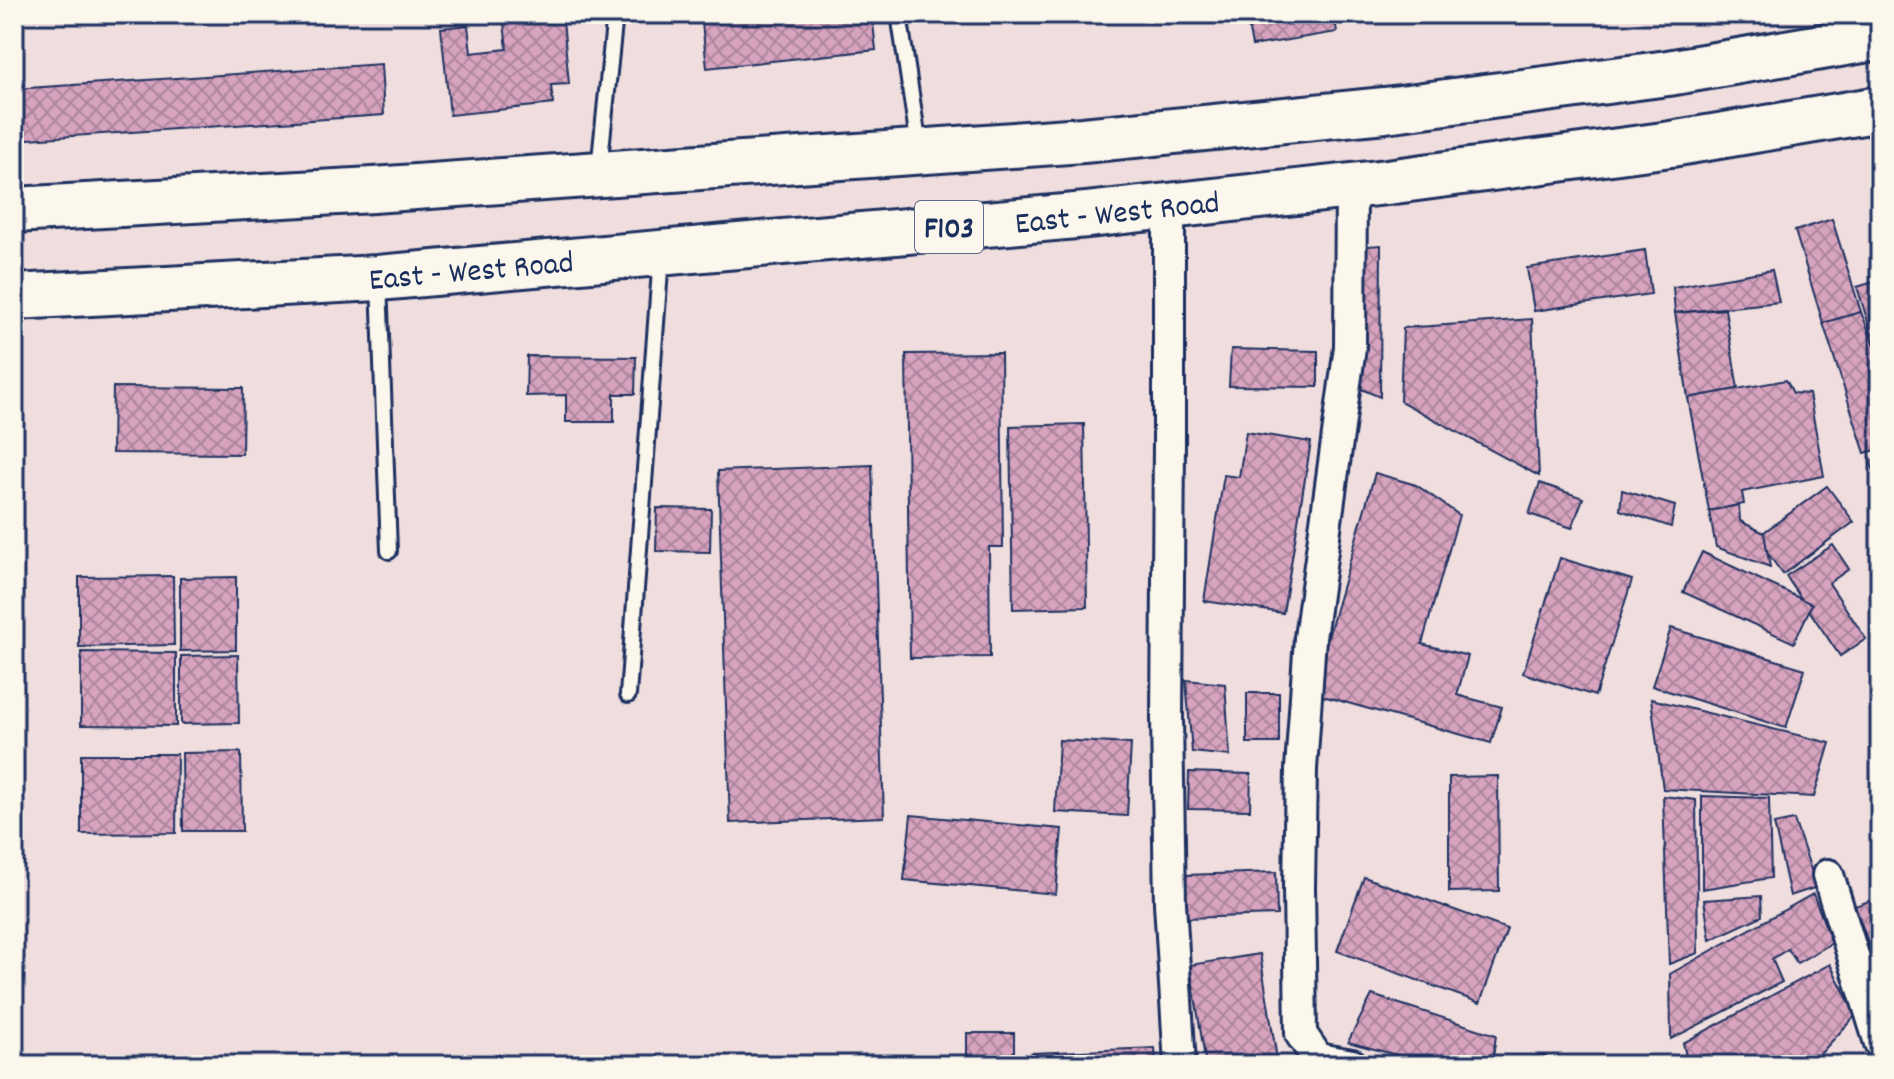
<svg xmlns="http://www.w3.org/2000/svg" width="1894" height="1079" font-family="Dekko,sans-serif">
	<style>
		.building { fill: url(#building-cross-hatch); stroke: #1b2f5e; stroke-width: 2 }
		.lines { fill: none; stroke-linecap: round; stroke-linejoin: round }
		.service-casing { stroke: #1b2f5e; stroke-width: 20 }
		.minor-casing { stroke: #1b2f5e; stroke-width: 36 }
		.primary-casing { stroke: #1b2f5e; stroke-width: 50 }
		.service { stroke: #fbf7ec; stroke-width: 14 }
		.minor { stroke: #fbf7ec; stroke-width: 30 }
		.primary { stroke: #fbf7ec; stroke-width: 44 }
		.labels { text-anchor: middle; stroke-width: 7; stroke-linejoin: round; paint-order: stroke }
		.shield { fill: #fbf7ec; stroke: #5e6b89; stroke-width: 2 }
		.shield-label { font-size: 30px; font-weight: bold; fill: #1b2f5e }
		.street-label { font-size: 32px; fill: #1b2f5e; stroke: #fbf7ec }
	</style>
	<defs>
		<pattern id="building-cross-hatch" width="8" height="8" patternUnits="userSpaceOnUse" patternTransform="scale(2)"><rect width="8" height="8" fill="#d7a3be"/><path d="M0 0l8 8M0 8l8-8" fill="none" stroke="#ae859e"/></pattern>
	</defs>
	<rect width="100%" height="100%" fill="#f0dede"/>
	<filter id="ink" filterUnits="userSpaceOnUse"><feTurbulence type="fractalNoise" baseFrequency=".0125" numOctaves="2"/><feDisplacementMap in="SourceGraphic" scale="16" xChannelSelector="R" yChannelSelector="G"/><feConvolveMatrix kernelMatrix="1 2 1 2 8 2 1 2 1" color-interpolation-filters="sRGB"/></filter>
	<g filter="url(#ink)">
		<g class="building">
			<polygon points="523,14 573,14 574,18 563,20 569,84 551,85 553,104 450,115 441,28 468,25 471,53 507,49 504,23 524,21"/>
			<polygon points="701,14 872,14 876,50 707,68"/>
			<polygon points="1132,14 1217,14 1211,18 1132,19"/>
			<polygon points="1246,14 1334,14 1337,32 1252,46"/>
			<polygon points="381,64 384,115 14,140 14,89"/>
			<polygon points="1832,219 1861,312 1823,323 1795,231"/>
			<polygon points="1381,245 1380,397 1345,382 1355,247"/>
			<polygon points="1645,250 1651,294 1534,311 1527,268"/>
			<polygon points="1772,270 1779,302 1675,313 1673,287"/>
			<polygon points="1880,280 1880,357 1879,357 1857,287"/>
			<polygon points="1725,309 1738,389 1688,398 1675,313"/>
			<polygon points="1861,312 1880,359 1880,449 1865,453 1823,323"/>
			<polygon points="1532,319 1539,476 1400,401 1403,328"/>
			<polygon points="1231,349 1318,351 1318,387 1229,386"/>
			<polygon points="1001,353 1003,547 989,547 990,657 910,658 906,354"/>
			<polygon points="527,356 636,357 635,394 614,394 614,422 566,422 566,395 526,396"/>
			<polygon points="1786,380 1793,393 1809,394 1824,476 1742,492 1744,504 1709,511 1688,398"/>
			<polygon points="113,387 243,388 242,454 112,453"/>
			<polygon points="1084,424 1087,607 1013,609 1010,426"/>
			<polygon points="1246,432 1311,442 1283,613 1204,601 1224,475 1239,477"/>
			<polygon points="1880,458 1880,488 1870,461"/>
			<polygon points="872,465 884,817 730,823 718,471"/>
			<polygon points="1375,473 1416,485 1459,515 1422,644 1468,656 1457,695 1502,707 1491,743 1312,693"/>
			<polygon points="1540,483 1583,498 1572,528 1529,514"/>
			<polygon points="1827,486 1854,522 1783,574 1756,538"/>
			<polygon points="1622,490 1675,506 1671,527 1620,510"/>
			<polygon points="1739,505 1740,521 1764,533 1770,567 1716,547 1709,511"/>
			<polygon points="657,508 711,509 710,552 656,551"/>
			<polygon points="1833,545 1849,569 1829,583 1866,639 1840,656 1786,576"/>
			<polygon points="1702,552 1812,604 1794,643 1683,592"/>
			<polygon points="1560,558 1632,580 1595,696 1523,673"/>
			<polygon points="173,576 174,645 79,647 79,577"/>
			<polygon points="236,577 236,650 180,651 180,578"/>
			<polygon points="1671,628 1805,669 1786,728 1652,686"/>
			<polygon points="81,652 176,653 176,726 81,725"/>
			<polygon points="238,655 239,723 181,724 181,656"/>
			<polygon points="1186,680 1225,684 1230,756 1192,752"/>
			<rect x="1247" y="693" width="32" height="50"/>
			<polygon points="1651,699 1830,743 1814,797 1663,789"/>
			<polygon points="1059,740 1131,744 1127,816 1055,812"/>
			<polygon points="241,752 242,831 183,831 182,753"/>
			<polygon points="81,754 177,754 176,833 81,834"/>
			<polygon points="1189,772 1251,774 1250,810 1188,809"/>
			<polygon points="1498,776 1499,891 1449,892 1449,777"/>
			<polygon points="1663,796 1696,800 1698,953 1669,964"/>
			<polygon points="1702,796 1769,798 1771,878 1702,889"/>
			<polygon points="911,815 1062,829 1056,894 904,880"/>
			<polygon points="1794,820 1817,887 1790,896 1774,824"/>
			<polygon points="1276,872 1277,915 1186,918 1185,875"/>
			<polygon points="1364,877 1507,929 1480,1003 1337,951"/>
			<polygon points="1813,894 1832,943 1797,963 1788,949 1772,959 1782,982 1671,1039 1670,974"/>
			<polygon points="1761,896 1762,916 1710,940 1704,900"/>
			<polygon points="1880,897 1880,953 1873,956 1855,906"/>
			<polygon points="1260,954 1278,1065 1206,1065 1190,965"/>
			<polygon points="1830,964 1856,1015 1810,1065 1688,1065 1683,1043"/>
			<polygon points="1372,995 1496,1035 1492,1065 1434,1065 1348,1042"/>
			<rect x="967" y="1033" width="47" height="32"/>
			<polygon points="1155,1048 1156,1065 1031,1065 1031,1053"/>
			<polygon points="1546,1056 1546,1065 1512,1065 1511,1058"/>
		</g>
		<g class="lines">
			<g class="service-casing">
				<g id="service">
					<polyline points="899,14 919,147"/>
					<polyline points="599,169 615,14"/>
					<polyline points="379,282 389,551"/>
					<polyline points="628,695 661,257"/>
				</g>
			</g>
			<g class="minor-casing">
				<g id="minor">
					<polyline points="1351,186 1350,347 1310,638 1301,769 1299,887 1301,1034 1318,1059 1352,1065"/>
					<polyline points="1169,206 1169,441 1167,719 1170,903 1180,1065"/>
					<polyline points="1828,875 1880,1043"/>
				</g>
			</g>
			<g class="primary-casing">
				<g id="primary">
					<polyline points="14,210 373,190 1083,140 1385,110 1668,73 1880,37"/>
					<polyline points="14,297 378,278 1087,215 1387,182 1671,144 1880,109"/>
				</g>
			</g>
			<use href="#service" class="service"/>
			<use href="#minor" class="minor"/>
			<use href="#primary" class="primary"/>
		</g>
	</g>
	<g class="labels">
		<rect class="shield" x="915" y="201" width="68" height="52" rx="6"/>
		<g class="shield-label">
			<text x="949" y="237">F103</text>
		</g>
		<g class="street-label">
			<text transform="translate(1117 211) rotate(-6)" y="11">East - West Road</text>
			<text transform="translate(471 269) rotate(-5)" y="11">East - West Road</text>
		</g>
	</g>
	<rect width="1894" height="1079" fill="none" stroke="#fbf7ec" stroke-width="48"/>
	<rect x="24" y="24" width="1846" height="1031" fill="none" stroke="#1b2f5e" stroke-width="3" filter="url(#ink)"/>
</svg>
